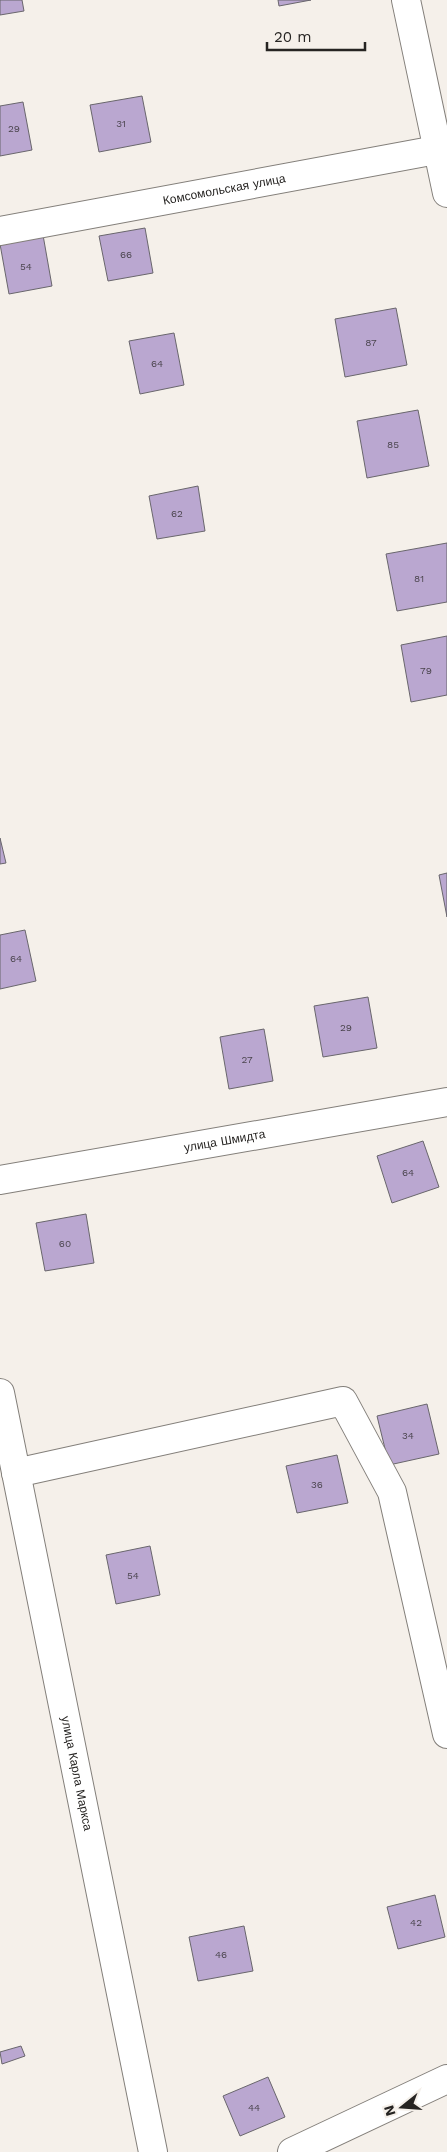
<svg xmlns="http://www.w3.org/2000/svg" width="447" height="2152" font-family="'Work Sans',sans-serif">
	<style>
		.building { fill: #baa7d0; stroke: #69666c }
		.lines { fill: none; stroke-linecap: round; stroke-linejoin: round }
		.minor-casing { stroke: #837f7a; stroke-width: 30 }
		.major-casing { stroke: #837f7a; stroke-width: 30 }
		.minor { stroke: #fff; stroke-width: 28 }
		.major { stroke: #fff; stroke-width: 28 }
		.labels { text-anchor: middle; stroke-width: 4.5; stroke-linejoin: round; paint-order: stroke }
		.number-label { font-size: 10px; fill: #4b454e }
		.street-label { font-size: 12px; fill: #262422; stroke: #f5f0ea }
	</style>
	<rect width="100%" height="100%" fill="#f5f0ea"/>
	<g class="building">
		<polygon points="0,0 22,0 24,11 0,15"/>
		<polygon points="278,0 311,0 279,6"/>
		<polygon points="142,96 151,142 99,152 90,105"/>
		<polygon points="23,102 32,150 0,156 0,106"/>
		<polygon points="145,228 153,273 108,281 99,236"/>
		<polygon points="43,235 52,286 9,294 0,244"/>
		<polygon points="396,308 407,365 345,377 335,319"/>
		<polygon points="174,333 184,385 140,394 129,341"/>
		<polygon points="418,410 429,466 367,478 357,421"/>
		<polygon points="198,486 205,531 157,539 149,496"/>
		<polygon points="447,543 447,602 397,611 386,554"/>
		<polygon points="447,636 447,695 411,702 401,645"/>
		<polygon points="0,838 6,863 0,864"/>
		<polygon points="447,873 447,917 439,875"/>
		<polygon points="25,930 36,981 0,989 0,935"/>
		<polygon points="368,997 377,1048 323,1057 314,1006"/>
		<polygon points="264,1029 273,1081 229,1089 220,1037"/>
		<polygon points="423,1141 439,1187 392,1203 377,1156"/>
		<polygon points="86,1214 94,1263 45,1271 36,1223"/>
		<polygon points="427,1404 439,1454 389,1465 377,1416"/>
		<polygon points="337,1455 348,1503 297,1513 286,1466"/>
		<polygon points="150,1546 160,1595 116,1604 106,1555"/>
		<polygon points="435,1895 445,1937 398,1949 387,1907"/>
		<polygon points="244,1926 253,1971 198,1981 189,1937"/>
		<polygon points="21,2046 25,2056 2,2064 0,2052"/>
		<polygon points="268,2077 285,2117 240,2136 223,2096"/>
	</g>
	<g class="lines">
		<g class="minor-casing">
			<g id="minor">
				<path id="s1" d="M0,231L447,148"/>
				<path id="s2" d="M0,1180L447,1102"/>
				<path id="s3" d="M0,1393L153,2152"/>
				<polyline points="16,1473 343,1401 392,1492 447,1734"/>
				<polyline points="292,2152 447,2079"/>
			</g>
		</g>
		<g class="major-casing">
			<polyline id="major" points="406,0 447,193"/>
		</g>
		<use href="#minor" class="minor"/>
		<use href="#major" class="major"/>
	</g>
	<g class="labels">
		<g class="number-label">
			<text x="121" y="127">31</text>
			<text x="14" y="132">29</text>
			<text x="126" y="258">66</text>
			<text x="26" y="270">54</text>
			<text x="371" y="346">87</text>
			<text x="157" y="367">64</text>
			<text x="393" y="448">85</text>
			<text x="177" y="517">62</text>
			<text x="419" y="582">81</text>
			<text x="426" y="674">79</text>
			<text x="16" y="962">64</text>
			<text x="346" y="1031">29</text>
			<text x="247" y="1063">27</text>
			<text x="408" y="1176">64</text>
			<text x="65" y="1247">60</text>
			<text x="408" y="1439">34</text>
			<text x="317" y="1488">36</text>
			<text x="133" y="1579">54</text>
			<text x="416" y="1926">42</text>
			<text x="221" y="1958">46</text>
			<text x="254" y="2111">44</text>
		</g>
		<g class="street-label">
			<text dy="4" stroke="none"><textPath href="#s1" startOffset="228">Комсомольская улица</textPath></text>
			<text dy="4" stroke="none"><textPath href="#s2" startOffset="228">улица Шмидта</textPath></text>
			<text dy="4" stroke="none"><textPath href="#s3" startOffset="388">улица Карла Маркса</textPath></text>
		</g>
	</g>
	<g transform="translate(402 2107) rotate(253)" stroke="#f5f0ea" stroke-width="4" paint-order="stroke">
	<path d="M0-4L9 19L0 12L-9 19Z" fill="#262422"/>
	<text y="-8" font-size="14" font-weight="bold" text-anchor="middle" fill="#262422">N</text>
	</g>
	<path d="M267 42v8h98v-8" fill="none" stroke="#262422" stroke-width="2.5"/>
	<text x="274" y="42" font-size="15" fill="#262422" stroke="#f5f0ea" stroke-width="4" paint-order="stroke">20 m</text>
</svg>
